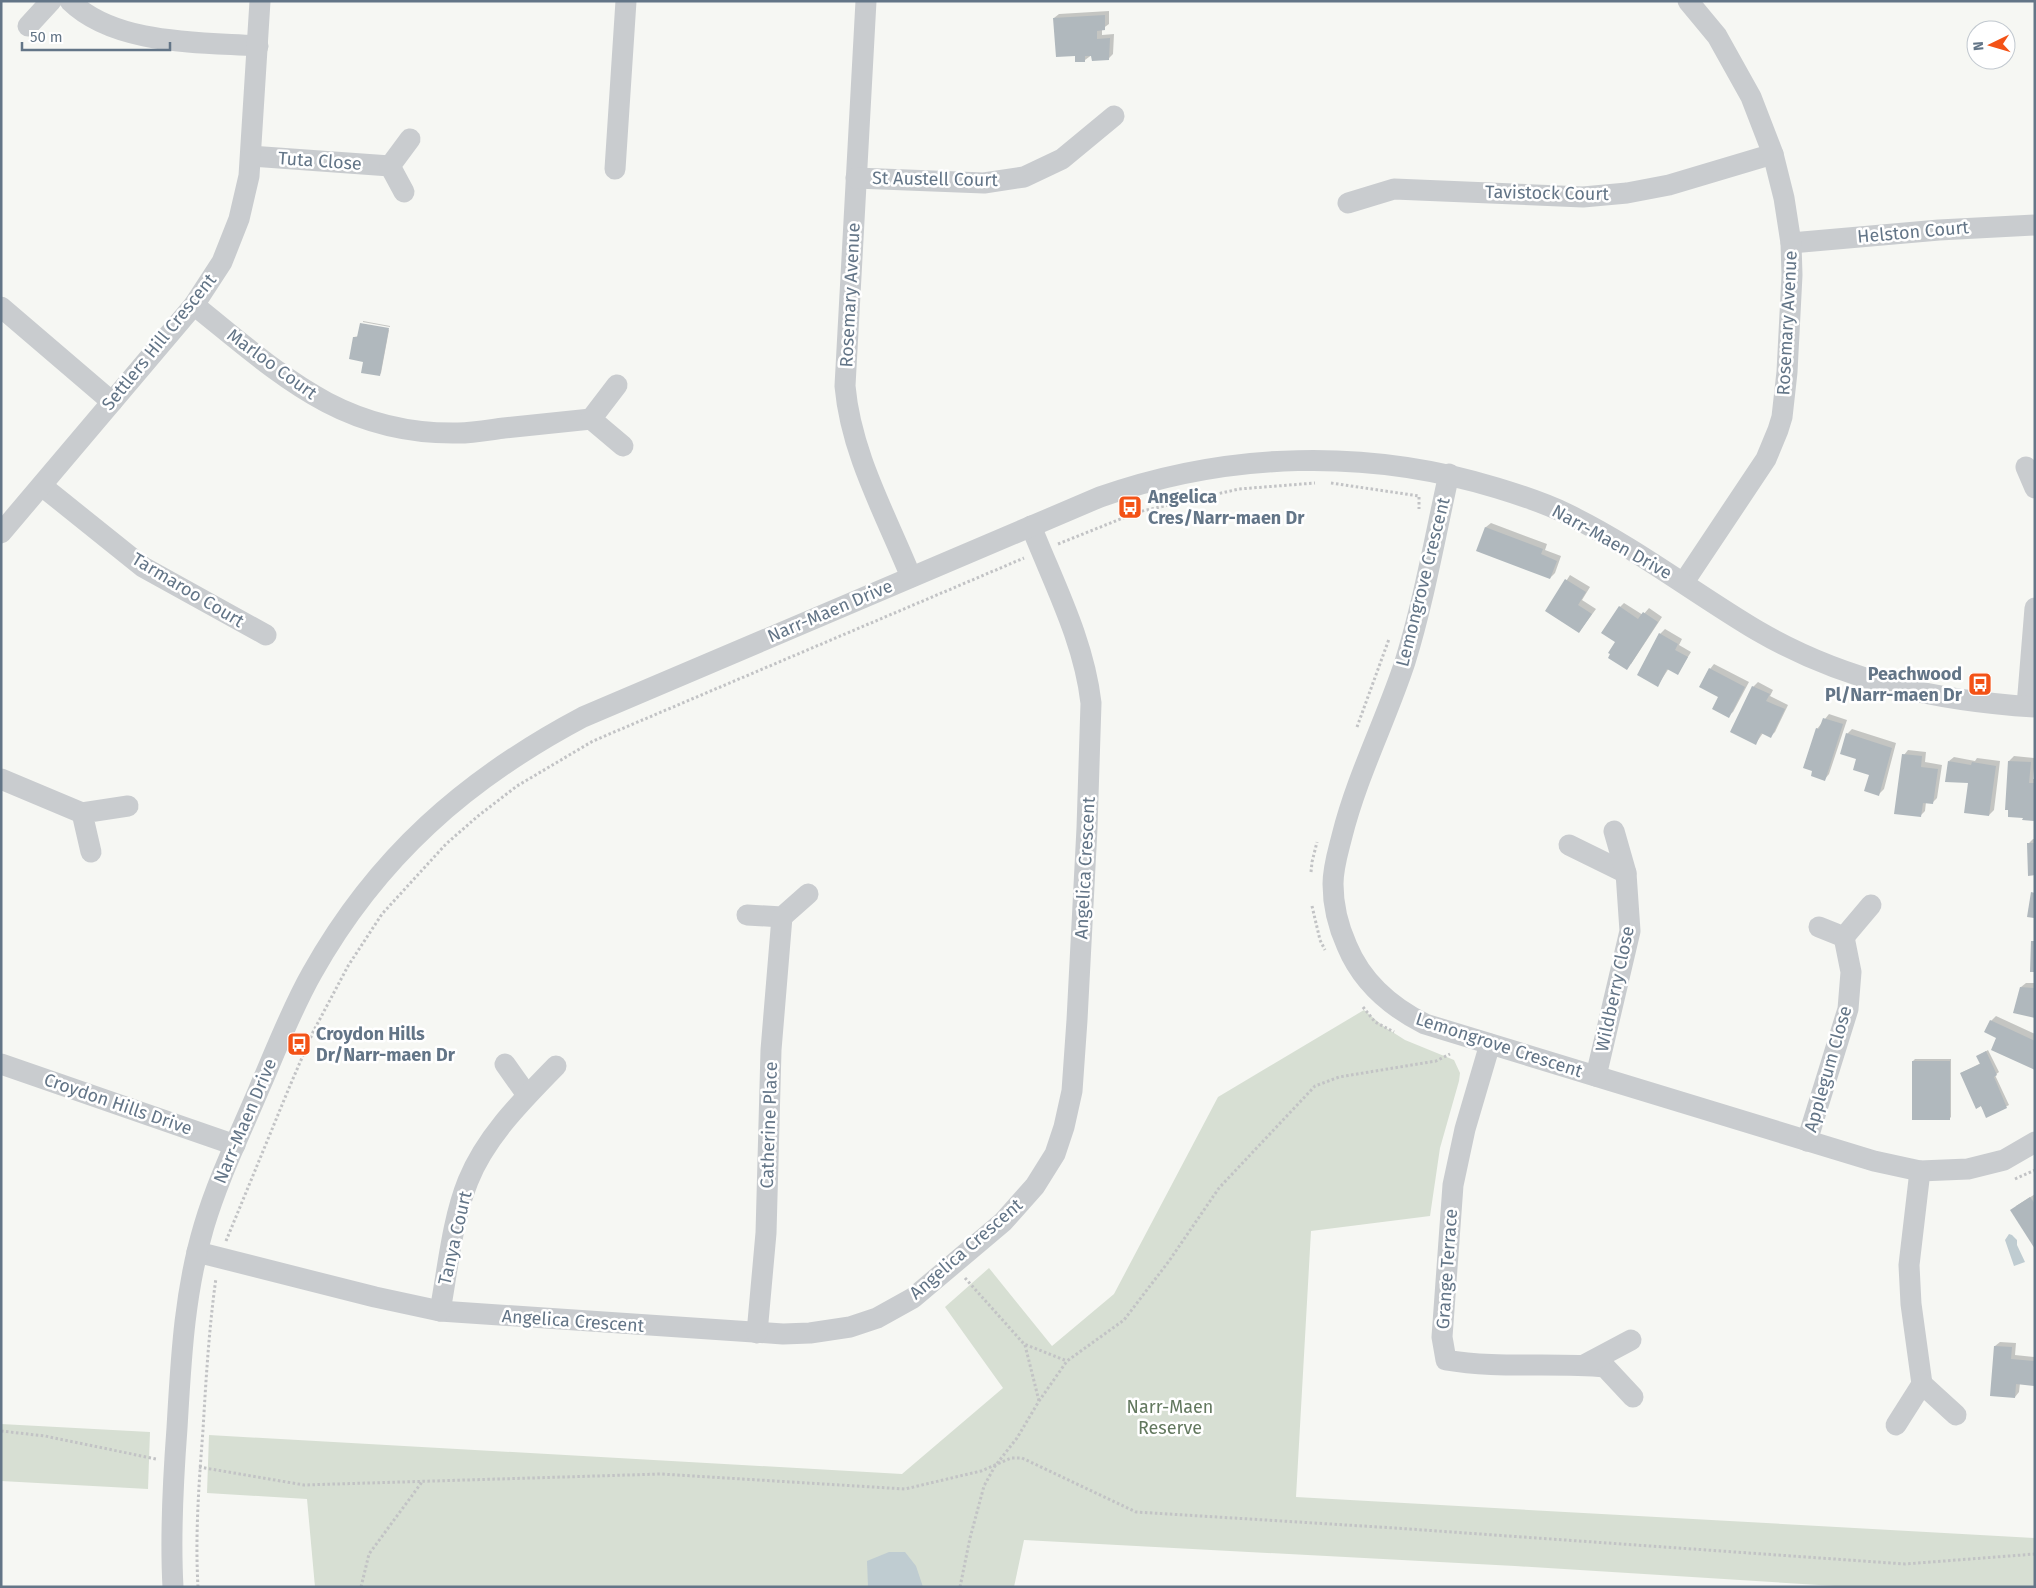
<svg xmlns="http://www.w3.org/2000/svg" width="2036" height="1588" font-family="'Fira Sans',sans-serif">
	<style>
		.green { fill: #d7dfd3 }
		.water { fill: #bfccd1 }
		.shadow { fill: #0003 }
		.building { fill: #b0b8bd }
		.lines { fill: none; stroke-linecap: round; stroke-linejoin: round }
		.path { stroke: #c2c3c5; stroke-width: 3; stroke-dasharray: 2.5 2.5; stroke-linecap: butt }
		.minor { stroke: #c9cccf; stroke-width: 21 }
		.labels { text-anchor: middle; stroke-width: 5; stroke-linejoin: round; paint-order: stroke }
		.street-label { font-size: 18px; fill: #637587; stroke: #fff }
		.poi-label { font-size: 18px; font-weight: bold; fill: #637587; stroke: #fff; text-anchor: start }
		.park-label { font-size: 18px; fill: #62785e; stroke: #fff }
	</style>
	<rect width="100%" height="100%" fill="#f6f7f3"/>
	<g class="green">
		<polygon points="1364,1010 1383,1026 1405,1040 1454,1060 1460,1073 1459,1081 1440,1148 1430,1216 1311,1231 1296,1497 2035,1538 2035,1587 1851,1587 1515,1566 1024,1540 1014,1587 315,1587 307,1499 207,1493 209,1435 902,1474 1003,1388 945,1307 989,1268 1052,1346 1114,1294 1218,1097"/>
		<polygon points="1,1424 150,1432 148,1489 1,1481"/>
	</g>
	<g class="water">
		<polygon points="2009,1234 2012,1235 2017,1240 2017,1245 2025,1262 2014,1266 2005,1240"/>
		<polygon points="889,1552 905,1552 916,1566 923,1587 868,1587 867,1561"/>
	</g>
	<g class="shadow">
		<polygon points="1109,11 1109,24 1102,29 1102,35 1114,34 1113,54 1108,59 1093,54 1085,60 1076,55 1054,18 1059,14"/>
		<polygon points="363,321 390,326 390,327 363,322"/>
		<polygon points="361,324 389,330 381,373 379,375 365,361 354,337 359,336"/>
		<polygon points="1491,523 1547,544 1545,550 1561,556 1555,573 1550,578 1478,550 1486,527"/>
		<polygon points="1570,575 1590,587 1582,600 1596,609 1579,632 1547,611"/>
		<polygon points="1624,603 1643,615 1649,608 1662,617 1631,664 1617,642 1620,607"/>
		<polygon points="1665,629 1682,639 1679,645 1691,652 1678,673 1669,668 1658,685 1660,634"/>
		<polygon points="1714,664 1749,682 1733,712 1728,716 1710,669"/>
		<polygon points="1758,682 1773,690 1770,696 1788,705 1775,732 1771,736 1763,733 1756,743 1753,687"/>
		<polygon points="1829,714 1847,720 1829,774 1825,779 1817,729"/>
		<polygon points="1852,729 1896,743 1884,789 1879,794 1870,774 1847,734"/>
		<polygon points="1908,750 1926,752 1925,762 1942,765 1937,798 1932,803 1926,802 1925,811 1920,816 1904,755"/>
		<polygon points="2014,756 2035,758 2033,779 2035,779 2035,820 2009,761"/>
		<polygon points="1954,757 1975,761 1977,758 2000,761 1994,810 1989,815 1970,782 1949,761"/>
		<polygon points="2033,839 2035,839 2035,874 2028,844"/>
		<polygon points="2026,983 2035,983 2035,1017 2021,987"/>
		<polygon points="1996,1016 2035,1034 2035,1069 1998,1037 1991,1021"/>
		<polygon points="1988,1050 1999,1072 1995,1075 2009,1105 1987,1116 1961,1073 1981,1063 1978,1056"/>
		<polygon points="1915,1059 1951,1059 1951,1117 1949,1119 1913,1061"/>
		<polygon points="2035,1194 2035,1247 2016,1206"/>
		<polygon points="2000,1342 2016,1343 2015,1355 2035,1357 2035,1385 2020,1383 2019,1392 2015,1397 1995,1346"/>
	</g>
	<g class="building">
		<polygon points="1105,15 1105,30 1097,31 1097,39 1110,38 1109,60 1092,61 1091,56 1085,56 1085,62 1075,62 1075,56 1056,57 1053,18"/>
		<polygon points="360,323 389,328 380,376 361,373 363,362 349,359 353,337 357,337"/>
		<polygon points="1485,527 1543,549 1541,554 1557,561 1550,579 1476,551"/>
		<polygon points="1565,579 1586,592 1578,605 1592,614 1579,633 1545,611"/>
		<polygon points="1619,606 1638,619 1643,612 1658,622 1627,670 1608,658 1610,654 1608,653 1615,642 1601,633"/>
		<polygon points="1659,633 1678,644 1675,650 1688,657 1678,675 1667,669 1658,687 1637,675"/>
		<polygon points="1709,668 1745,687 1729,718 1712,709 1718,697 1699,687"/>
		<polygon points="1752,686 1770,694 1766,701 1785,709 1771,738 1761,733 1756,745 1730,732"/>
		<polygon points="1823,718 1843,724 1825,781 1811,776 1812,771 1803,768 1816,728 1819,729"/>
		<polygon points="1846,733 1892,748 1879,796 1864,791 1869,775 1853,770 1856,759 1840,754"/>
		<polygon points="1902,754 1922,756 1921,767 1938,769 1933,804 1923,803 1921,817 1894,814"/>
		<polygon points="1948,761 1971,765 1972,762 1996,766 1989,816 1964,813 1968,783 1945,782"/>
		<polygon points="2008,761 2031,762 2029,783 2035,783 2035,821 2022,820 2023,818 2008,817 2008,810 2005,810"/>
		<polygon points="2027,843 2035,843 2035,875 2028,876"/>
		<polygon points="2031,892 2035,893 2035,918 2027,917"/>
		<polygon points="2031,941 2035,941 2035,972 2030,972"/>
		<polygon points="2020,987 2035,988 2035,1018 2013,1013"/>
		<polygon points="1990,1020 2035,1041 2035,1070 1991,1050 1996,1038 1984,1032"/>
		<polygon points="1986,1051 1997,1075 1994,1077 2007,1108 1986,1118 1981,1106 1976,1109 1960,1073 1980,1064 1976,1056"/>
		<rect x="1912" y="1061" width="38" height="59"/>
		<polygon points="2030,1197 2035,1204 2035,1249 2010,1210"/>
		<polygon points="1994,1346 2012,1347 2011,1359 2035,1361 2035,1386 2016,1384 2015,1398 1990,1396"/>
	</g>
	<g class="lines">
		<g class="path">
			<polyline points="1331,483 1419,496 1419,509"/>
			<polyline points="1058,544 1138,512 1239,489 1315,483"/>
			<polyline points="1357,727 1389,639"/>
			<polyline points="1311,872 1312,862 1317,842"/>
			<polyline points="1312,906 1320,940 1325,950"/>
			<polyline points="1363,1007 1375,1022 1394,1032"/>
			<polyline points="2015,1179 2035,1170"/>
			<polyline points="226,1241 289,1088 313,1032 348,966 382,914 446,844 478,816 517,786 593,741 1024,558"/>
			<polyline points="965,1278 1024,1344 1067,1361"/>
			<polyline points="1025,1345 1039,1401"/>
			<polyline points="1,1431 45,1436 156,1459"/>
			<polyline points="199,1467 304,1485 661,1474 905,1489 981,1471 1011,1458 1022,1458 1136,1512 1395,1528 1905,1564 2035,1554"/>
			<path d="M198,1587C195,1535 199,1482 203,1430C206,1379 209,1328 216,1278"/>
			<polyline points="361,1587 369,1554 422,1482"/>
			<polyline points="960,1587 970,1538 984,1486 995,1466 1017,1438 1039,1401 1067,1361 1124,1320 1169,1261 1219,1188 1315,1086 1339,1077 1436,1061 1450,1054"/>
		</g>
		<g class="minor">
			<path d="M70,1C115,45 199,42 258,46"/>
			<path d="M866,1L845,386C851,454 886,515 911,577"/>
			<polyline points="28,26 51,1"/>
			<polyline points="251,156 390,166"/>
			<polyline points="615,169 626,1"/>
			<polyline points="856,178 984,183 1024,177 1062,159 1114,116"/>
			<polyline points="404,192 390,166 410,139"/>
			<polyline points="1348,203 1394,189 1583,197 1627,193 1669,185 1773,154"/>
			<polyline points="1791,243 1939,230 2035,225"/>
			<path d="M194,305C279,373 341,435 458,433C473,433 489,430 504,428C533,425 562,422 591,419"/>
			<polyline points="1,307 112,402"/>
			<polyline points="617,385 591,419 623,446"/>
			<polyline points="2026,467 2035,488"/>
			<path d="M1449,474C1435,537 1424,600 1405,662C1386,720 1357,776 1342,836C1338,852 1333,867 1333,884C1333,905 1338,926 1347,946C1362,982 1391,1007 1425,1024L1874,1161L1920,1171L1968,1169L2004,1160L2035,1142"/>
			<polyline points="42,486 143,567 266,635"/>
			<polyline points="1,533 194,305 222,262 239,219 249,176 260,1"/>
			<polyline points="1684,582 1766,459 1778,430 1782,417 1787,372 1792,275 1791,243 1784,198 1773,154 1751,97 1717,36 1688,1"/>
			<polyline points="2027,706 2035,608"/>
			<polyline points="1,779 82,813"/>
			<polyline points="1569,845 1626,873"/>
			<polyline points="91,852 82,813 128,806"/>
			<polyline points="747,915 782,917 808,894"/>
			<polyline points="1819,927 1844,937 1871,905"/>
			<path d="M1490,1044L1465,1129L1453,1185L1442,1337L1446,1360C1498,1369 1552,1362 1605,1367L1633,1397"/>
			<polyline points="1,1064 235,1145"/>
			<polyline points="505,1064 527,1095"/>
			<polyline points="1596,1076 1630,931 1626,873 1614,831"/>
			<polyline points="1807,1141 1848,1009 1851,972 1844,937"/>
			<polyline points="1920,1171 1909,1265 1911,1304 1922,1384"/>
			<path d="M197,1252L375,1297L440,1311L783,1334L810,1333L850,1327L877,1318L913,1298L1003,1222L1035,1186L1055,1154L1064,1127L1072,1091L1077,1020L1087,828L1091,703C1084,641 1054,584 1031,526"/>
			<path d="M440,1311C448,1268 452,1221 468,1181C486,1136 523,1100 556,1066"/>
			<polyline points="757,1333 766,1233 771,1050 782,917"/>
			<polyline points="1584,1365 1631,1340"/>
			<polyline points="1896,1425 1922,1384 1956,1415"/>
			<path d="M173,1587C170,1534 173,1481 177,1428C181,1360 184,1293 204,1226C218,1179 240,1134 259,1089C276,1050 291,1010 312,973C377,857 466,779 583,717L1100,497C1228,452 1367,448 1497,488C1520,495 1545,503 1567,514C1635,547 1694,593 1758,631C1844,681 1937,701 2035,707"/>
		</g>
	</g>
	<defs>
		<g id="bus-square" transform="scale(1.25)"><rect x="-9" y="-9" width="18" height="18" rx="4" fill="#f35216" stroke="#fff"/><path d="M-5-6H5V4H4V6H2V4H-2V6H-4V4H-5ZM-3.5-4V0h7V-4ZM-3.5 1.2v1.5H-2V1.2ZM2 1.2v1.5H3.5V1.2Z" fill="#fff"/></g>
	</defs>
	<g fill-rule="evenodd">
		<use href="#bus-square" x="1130" y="507"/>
		<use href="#bus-square" x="1980" y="684"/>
		<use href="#bus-square" x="299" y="1044"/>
	</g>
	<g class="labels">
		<g class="street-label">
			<text transform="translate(320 161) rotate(4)" y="6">Tuta Close</text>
			<text transform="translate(935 179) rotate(1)" y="6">St Austell Court</text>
			<text transform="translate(1547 193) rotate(1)" y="6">Tavistock Court</text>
			<text transform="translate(1913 232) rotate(-5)" y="6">Helston Court</text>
			<text transform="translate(850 295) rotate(-87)" y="6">Rosemary Avenue</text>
			<text transform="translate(1787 323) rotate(-87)" y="6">Rosemary Avenue</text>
			<text transform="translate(159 342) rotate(-51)" y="6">Settlers Hill Crescent</text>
			<text transform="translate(272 364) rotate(36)" y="6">Marloo Court</text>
			<text transform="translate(1612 542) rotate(29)" y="6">Narr-Maen Drive</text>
			<text transform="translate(1423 582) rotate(-76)" y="6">Lemongrove Crescent</text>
			<text transform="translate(188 590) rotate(31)" y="6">Tarmaroo Court</text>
			<text transform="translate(830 611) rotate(-23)" y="6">Narr-Maen Drive</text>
			<text transform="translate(1085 868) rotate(-87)" y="6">Angelica Crescent</text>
			<text transform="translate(1615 989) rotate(-78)" y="6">Wildberry Close</text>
			<text transform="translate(1499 1045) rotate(18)" y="6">Lemongrove Crescent</text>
			<text transform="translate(1828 1069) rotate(-74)" y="6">Applegum Close</text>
			<text transform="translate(118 1104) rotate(19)" y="6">Croydon Hills Drive</text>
			<text transform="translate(245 1121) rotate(-67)" y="6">Narr-Maen Drive</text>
			<text transform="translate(769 1125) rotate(-88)" y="6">Catherine Place</text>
			<text transform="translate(455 1238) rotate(-77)" y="6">Tanya Court</text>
			<text transform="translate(966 1249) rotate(-41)" y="6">Angelica Crescent</text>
			<text transform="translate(1447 1269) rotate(-86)" y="6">Grange Terrace</text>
			<text transform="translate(573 1321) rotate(4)" y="6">Angelica Crescent</text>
		</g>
		<g class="poi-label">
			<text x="1148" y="503">Angelica<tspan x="1148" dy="21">Cres/Narr-maen Dr</tspan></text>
			<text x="1962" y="680" text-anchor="end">Peachwood<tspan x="1962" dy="21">Pl/Narr-maen Dr</tspan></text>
			<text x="316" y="1040">Croydon Hills<tspan x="316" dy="21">Dr/Narr-maen Dr</tspan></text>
		</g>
		<g class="park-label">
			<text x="1170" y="1413">Narr-Maen<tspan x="1170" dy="21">Reserve</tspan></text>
		</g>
	</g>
	<rect width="2036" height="1588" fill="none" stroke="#637587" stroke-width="5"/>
	<g transform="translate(1991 45) rotate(265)"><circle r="24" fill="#ffffff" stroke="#c1c8cf"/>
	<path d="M0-4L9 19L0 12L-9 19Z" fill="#f35216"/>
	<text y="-8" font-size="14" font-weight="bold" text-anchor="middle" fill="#637587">N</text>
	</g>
	<path d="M22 42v8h148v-8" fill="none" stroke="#637587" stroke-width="2.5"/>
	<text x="30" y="42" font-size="15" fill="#637587" stroke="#ffffff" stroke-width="4" paint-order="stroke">50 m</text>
</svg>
